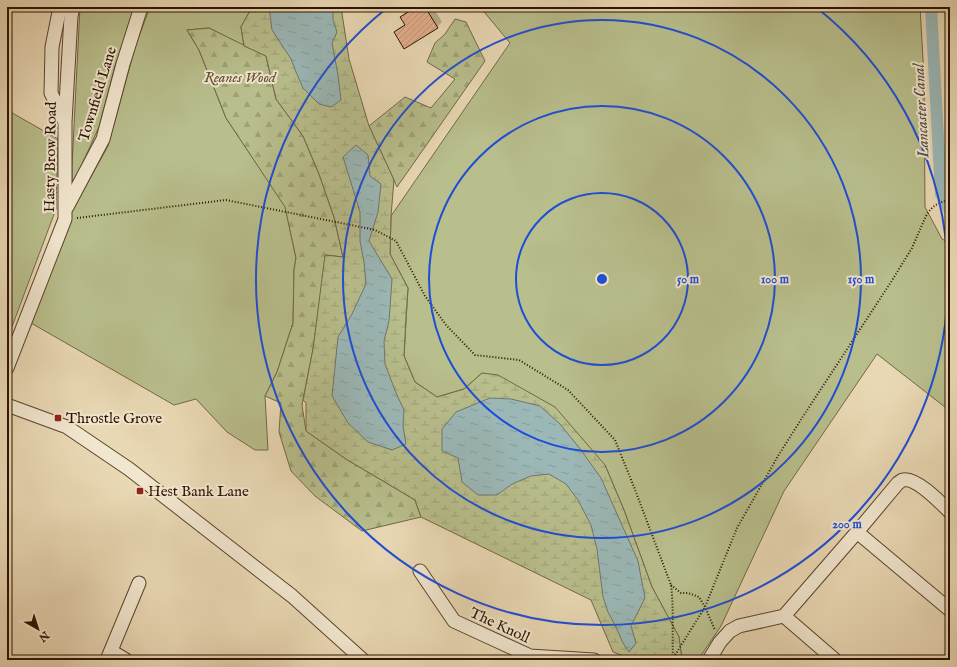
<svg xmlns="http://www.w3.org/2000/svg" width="957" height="667" font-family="'IM FELL English',serif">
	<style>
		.green { fill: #b8be8c; stroke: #726846 }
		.forest { fill: url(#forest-firs); stroke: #726846 }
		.wetland { fill: url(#wetland-marsh); stroke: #726846 }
		.water { fill: url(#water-ripples); stroke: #6f766e }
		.shadow { fill: #0003 }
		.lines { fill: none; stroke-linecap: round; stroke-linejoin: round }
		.canal { stroke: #9bb8b7; stroke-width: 12 }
		.building { fill: url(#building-hatch); stroke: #2c1200 }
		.minor-casing { stroke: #5b442d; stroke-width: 15 }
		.path { stroke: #2c1200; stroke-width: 2; stroke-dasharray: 1 2; stroke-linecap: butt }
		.minor { stroke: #f1e6ce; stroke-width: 13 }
		.path-bridge { stroke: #2c1200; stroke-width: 2; stroke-dasharray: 1 2; stroke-linecap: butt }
		.ring { fill: none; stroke: #1d4ed8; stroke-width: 2 }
		.poi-dot { fill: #8f2418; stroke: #f1e6ce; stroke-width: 1.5 }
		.labels { text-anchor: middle; stroke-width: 4; stroke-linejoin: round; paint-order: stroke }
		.park-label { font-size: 15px; font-style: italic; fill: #5d4e31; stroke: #f1e6ce }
		.street-label { font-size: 15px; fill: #2c1200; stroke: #f1e6ce }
		.poi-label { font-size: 15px; fill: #2c1200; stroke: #f1e6ce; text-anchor: start }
		.water-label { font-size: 16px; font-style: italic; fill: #534c40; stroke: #f1e6ce }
		.centre { fill: #1d4ed8; stroke: #f1e6ce; stroke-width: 2 }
		.ring-label { font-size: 12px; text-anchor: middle; font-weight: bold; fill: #1d4ed8; stroke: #f1e6ce; stroke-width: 4; stroke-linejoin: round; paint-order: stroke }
	</style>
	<defs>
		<pattern id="forest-firs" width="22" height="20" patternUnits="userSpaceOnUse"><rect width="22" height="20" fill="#b8be8c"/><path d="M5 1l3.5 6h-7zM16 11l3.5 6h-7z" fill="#9ea277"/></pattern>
		<pattern id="wetland-marsh" width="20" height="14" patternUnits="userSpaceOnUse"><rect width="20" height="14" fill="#b8be8c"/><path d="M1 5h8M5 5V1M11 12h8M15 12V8" fill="none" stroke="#9ea277"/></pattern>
		<pattern id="water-ripples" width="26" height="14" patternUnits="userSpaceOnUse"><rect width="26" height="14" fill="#9bb8b7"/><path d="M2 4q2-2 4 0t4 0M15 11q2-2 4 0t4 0" fill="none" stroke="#869d9c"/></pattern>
		<pattern id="building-hatch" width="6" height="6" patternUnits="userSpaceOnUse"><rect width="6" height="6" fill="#e2ad8c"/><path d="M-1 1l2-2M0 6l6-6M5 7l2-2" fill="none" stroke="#c29477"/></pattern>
	</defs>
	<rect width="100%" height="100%" fill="#e9d8b4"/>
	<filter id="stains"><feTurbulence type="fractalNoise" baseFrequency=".005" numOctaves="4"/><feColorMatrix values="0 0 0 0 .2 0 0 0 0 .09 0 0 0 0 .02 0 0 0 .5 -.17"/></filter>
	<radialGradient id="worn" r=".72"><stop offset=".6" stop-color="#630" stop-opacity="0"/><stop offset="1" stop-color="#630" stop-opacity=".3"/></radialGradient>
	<g class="green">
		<polygon points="80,7 137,7 115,66 99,127 72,186 72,166"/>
		<polygon points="150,7 252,7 241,27 244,46 209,28 187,30 199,50 226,118 285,206 296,258 294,270 293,323 277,372 265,396 268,450 255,450 227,432 196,399 174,405 31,323 72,211 108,146 136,44"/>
		<polygon points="480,7 920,7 924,77 925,207 942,239 950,243 950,411 877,354 784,491 721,626 698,660 682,660 679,637 652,587 624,510 605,465 482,373 464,389 437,397 415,382 404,356 408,288 390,254 391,216 510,43"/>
		<polygon points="7,110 58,139 56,209 7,340"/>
	</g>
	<g class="forest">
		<polygon points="455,19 466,22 485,61 397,187 369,126 405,97 431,108 455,79 427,62 435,43 445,34"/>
		<polygon points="209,28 266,56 276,99 303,136 319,174 334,217 343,257 326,255 313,349 302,405 306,431 346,459 415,500 421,517 362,531 315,496 291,471 279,432 281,403 265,396 277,372 293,323 294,270 296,258 285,207 226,118 199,50 187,30"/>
	</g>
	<polygon class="wetland" points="252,7 341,7 349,59 369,126 394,180 391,216 390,254 408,288 406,317 404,356 415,382 437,397 464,389 482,373 498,375 555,407 605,465 624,510 652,587 679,637 682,660 634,660 613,652 591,600 421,517 415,500 346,459 306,431 306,403 303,400 313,349 325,255 343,257 334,217 319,174 303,136 276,99 266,56 244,46 241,27"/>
	<g class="water">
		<polygon points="269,7 333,7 333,20 337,32 332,43 338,75 341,100 331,107 319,104 303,88 296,72 291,59 272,30"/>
		<polygon points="356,145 368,155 370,176 381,184 378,212 369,241 392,279 389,321 384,341 385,364 396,393 404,410 403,426 406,444 392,450 368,442 348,423 332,396 338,337 351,316 366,284 364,262 360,241 360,212 343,157"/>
		<polygon points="490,398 511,399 540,406 560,424 581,450 601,478 638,561 645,598 631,626 636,643 629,652 623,643 616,627 608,612 603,597 597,549 591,525 578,500 566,484 549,474 531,476 512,484 497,495 478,495 462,482 458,458 442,451 442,429 456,412"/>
	</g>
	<polygon class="shadow" points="414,7 433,7 442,22 437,27 395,32 400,27 406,24 401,17 406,12"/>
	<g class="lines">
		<polyline class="canal" points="931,7 941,194 950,211"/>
	</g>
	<polygon class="building" points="416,7 425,7 438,28 404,49 394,32 405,25 400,17"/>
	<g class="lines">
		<g class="minor-casing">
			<g id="minor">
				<polyline points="60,7 52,47 51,93 64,120"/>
				<polyline points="67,207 103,139 123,64 141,7"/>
				<polyline points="7,368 65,219 65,122 71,16 73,7"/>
				<polyline points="7,405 67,427 129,469 292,596 363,660"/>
				<polyline points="857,532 950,610"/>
				<polyline points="420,571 454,621 530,656 594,660"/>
				<polyline points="784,616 835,660"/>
				<polyline points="111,651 126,660"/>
				<polyline points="107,660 139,583"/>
				<path d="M709,660L720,642L730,631L739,626L784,616L857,532L898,483C900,482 901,480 903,480C916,477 941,503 950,512"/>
			</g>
		</g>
		<g class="path">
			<polyline points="945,7 950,60 947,165 949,201 950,202"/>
			<path d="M77,218L226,200L351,225L375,230L396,241L425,296L446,325L475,355L519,360L568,390L615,440L634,487L671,585C674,609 672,634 673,658"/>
			<polyline points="671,585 681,593 688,593 699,597 705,607 715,630"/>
			<polyline points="672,660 705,607 737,528 778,456 802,418 891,282 912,248 926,216"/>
		</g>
		<use href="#minor" class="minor"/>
		<path class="path-bridge" d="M926,216C933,204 938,204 950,199"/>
	</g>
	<g class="ring">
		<circle cx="602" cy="279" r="86"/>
		<circle cx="602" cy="279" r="173"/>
		<circle cx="602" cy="279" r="259"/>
		<path d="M817 8A346 346 0 1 1 387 8"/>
	</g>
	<g class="poi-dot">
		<rect x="54" y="414" width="8" height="8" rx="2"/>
		<rect x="136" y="487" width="8" height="8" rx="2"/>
	</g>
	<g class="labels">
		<g class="park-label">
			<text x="240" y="82">Reanes Wood</text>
		</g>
		<g class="street-label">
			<text transform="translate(97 94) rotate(-73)" y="5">Townfield Lane</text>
			<text transform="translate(50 157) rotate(-89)" y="5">Hasty Brow Road</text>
			<text transform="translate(500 625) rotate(25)" y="5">The Knoll</text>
		</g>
		<g class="poi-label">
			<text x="66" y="423">Throstle Grove</text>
			<text x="148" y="496">Hest Bank Lane</text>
		</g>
		<g class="water-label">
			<text transform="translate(920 111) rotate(-93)" y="6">Lancaster Canal</text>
		</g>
	</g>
	<circle cx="602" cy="279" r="6" class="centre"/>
	<g class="ring-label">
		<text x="688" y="283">50 m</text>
		<text x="775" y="283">100 m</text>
		<text x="861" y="283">150 m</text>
		<text x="847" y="528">200 m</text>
	</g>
	<rect width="957" height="667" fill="none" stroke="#e9d8b4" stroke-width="24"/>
	<rect x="8" y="8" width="941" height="651" fill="none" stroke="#2c1200" stroke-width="2"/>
	<rect x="12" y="12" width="933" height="643" fill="none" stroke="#2c1200"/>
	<g transform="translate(38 629) rotate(141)" stroke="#f1e6ce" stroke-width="3" paint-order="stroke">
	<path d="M0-3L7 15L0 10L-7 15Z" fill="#2c1200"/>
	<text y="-6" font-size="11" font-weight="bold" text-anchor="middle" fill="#2c1200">N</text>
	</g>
	<rect width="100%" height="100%" filter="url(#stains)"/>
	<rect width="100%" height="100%" fill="url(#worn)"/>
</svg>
